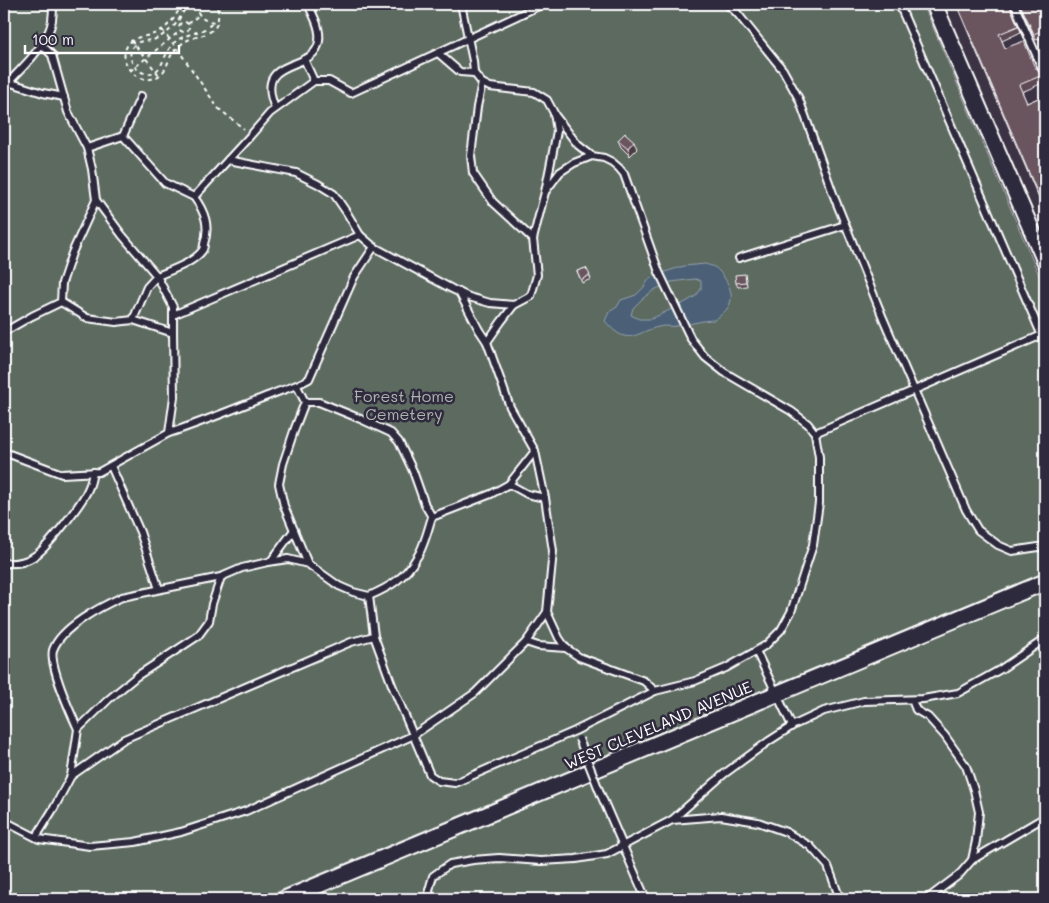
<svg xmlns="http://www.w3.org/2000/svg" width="1049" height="903" font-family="Mali,sans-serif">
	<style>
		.green { fill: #5c6b61; stroke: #aeb5b0 }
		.water { fill: #4b6076; stroke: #93a0ad; fill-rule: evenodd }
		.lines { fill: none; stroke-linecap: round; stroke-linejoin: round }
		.service-casing { stroke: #fff; stroke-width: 10 }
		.tertiary-casing { stroke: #fff; stroke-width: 19 }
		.path { stroke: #fff; stroke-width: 2; stroke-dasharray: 4 4; stroke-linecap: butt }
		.service { stroke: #2f2a3d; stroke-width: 6 }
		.tertiary { stroke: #2f2a3d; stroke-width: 15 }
		.service-bridge-casing { stroke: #fff; stroke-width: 10; stroke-linecap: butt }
		.service-bridge { stroke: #2f2a3d; stroke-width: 6 }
		.wall { fill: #5c4852; stroke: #fff }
		.shaded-wall { fill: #4b3b42; stroke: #fff }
		.building { fill: #6b545f; stroke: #fff }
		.labels { text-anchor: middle; stroke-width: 5; stroke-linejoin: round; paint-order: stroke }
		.park-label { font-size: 16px; fill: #aeb5b0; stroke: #2f2a3d }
		.street-label { font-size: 16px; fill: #fff; stroke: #2f2a3d }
	</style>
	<rect width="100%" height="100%" fill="#3b3244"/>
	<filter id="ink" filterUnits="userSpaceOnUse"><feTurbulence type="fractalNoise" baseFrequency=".02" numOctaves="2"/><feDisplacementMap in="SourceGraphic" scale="10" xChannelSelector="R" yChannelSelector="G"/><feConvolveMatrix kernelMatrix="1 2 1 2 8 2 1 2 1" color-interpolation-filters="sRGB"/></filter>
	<g filter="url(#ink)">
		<g class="green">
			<polygon points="4,4 923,4 1045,289 1045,572 260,899 4,899"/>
			<polygon points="1045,591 1045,899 305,899"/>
		</g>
		<path class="water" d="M705,264C708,265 713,266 716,268C724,275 735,292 730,303C728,310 720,316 714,320C701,320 689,325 676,326C672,327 668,326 664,326C637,329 630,351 605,321L609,312L617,307L621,300L636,295L644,287L649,279L668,271L684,266ZM695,279L701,281V289L696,296L684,303L651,319H639L631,315L633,308L642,299L654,290L671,282Z"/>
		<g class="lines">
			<g class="service-casing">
				<g id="service">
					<polyline points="727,4 737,13 783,70 799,99 835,199 883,318 966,510 978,530 998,545 1012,551 1045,546"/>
					<polyline points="899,4 1045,343"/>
					<polyline points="1014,4 1045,75"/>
					<polyline points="42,45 52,55 68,112 87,148 123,136 165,183 194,197 250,136 270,113 314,81 329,81 351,93 543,4"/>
					<polyline points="438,53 460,72 474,73"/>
					<polyline points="304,59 314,81"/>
					<polyline points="8,82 43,93 64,97"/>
					<polyline points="482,83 490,87 534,92 547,100 554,113 557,131 545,192 533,239"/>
					<path d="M4,87C19,71 40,52 49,31C53,23 53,13 53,4"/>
					<path d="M275,108C253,54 315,74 319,41C321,28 313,15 308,4"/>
					<polyline points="554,114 578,145 592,156"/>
					<polyline points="123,136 141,96"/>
					<polyline points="545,192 560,172 574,163 592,156 604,158 612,162 619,168 624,174 659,272 691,339 705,357 724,372 791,411 808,424 815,433 819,457 819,503 813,545 791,612 781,630 766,645 756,651 726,668 695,681 655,691"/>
					<path d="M96,200L122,235L157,276C171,270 193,263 202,251C203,250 204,246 204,244C210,226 205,212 194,197"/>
					<polyline points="374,247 452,289 469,297 490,303 514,305 531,296 537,275 533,239 493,202 473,173 471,156 477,107 482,83 474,73 473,61 461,4"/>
					<polyline points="739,258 845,225"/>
					<polyline points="459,292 479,330 487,342"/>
					<polyline points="61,302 87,318 116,322 133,320 147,287 157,276 173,307 173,333"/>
					<polyline points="173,315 360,235"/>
					<polyline points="4,332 32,316 61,302 62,283 72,253 96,200 92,169 87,148"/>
					<polyline points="297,386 305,402 319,402 356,417 391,433 399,442 404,452 413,471 425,505 432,517"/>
					<polyline points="305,402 295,428 283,464 279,484 284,506 308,564 339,586 353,592 369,596"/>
					<path d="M169,433C203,422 236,408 270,395C284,389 295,387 309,379L354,277L374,247L360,235L347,213L334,194L318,184L296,173L228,160"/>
					<polyline points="815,433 1042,335"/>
					<polyline points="4,452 62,474 99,472 169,433 174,397 173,333 133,320"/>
					<polyline points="111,466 140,532 159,589"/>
					<polyline points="509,484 535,451"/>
					<path d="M545,498L527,494L509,484L491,494L432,517C428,529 424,547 417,557C405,578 390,587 369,596L374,636L392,685L430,775L439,781L455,783L575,731L655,691L644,681L579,657L566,648L559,638L547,612"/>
					<polyline points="271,561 294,530"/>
					<path d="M4,563C15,564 24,563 33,557C46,550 84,501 89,487C91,483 92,477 93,472"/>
					<polyline points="526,642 538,646 566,648"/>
					<polyline points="756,651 792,726"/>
					<polyline points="912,700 916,710 928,717 945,736 966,766 974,790 979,812 976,841 972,860"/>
					<path d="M78,729C71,714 49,665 53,650C61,627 102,606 122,597L221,577"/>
					<polyline points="71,776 78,729 109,699 137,676 198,636 209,621 212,604 221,577 242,568 268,562 288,559 308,564"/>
					<polyline points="601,795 646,899"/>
					<polyline points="4,818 8,823 39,839 90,846 135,842 181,832 246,811 414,735 475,693 526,642 547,612 553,551 545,498 535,451 510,407 487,342 501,322 514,305"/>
					<polyline points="672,820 721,816 758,822 786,832 810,846 828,866 840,899"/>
					<polyline points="36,837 54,808 71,776 124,739 351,642 374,636"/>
					<polyline points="430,899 429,890 433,876 450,864 473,860 499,858 541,861 576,859 607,854 672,820 724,774 769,741 794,725 824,711 864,701 923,699 958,693 1001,669 1045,639"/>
					<polyline points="927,899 959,875 972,860 1045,817"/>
				</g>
			</g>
			<g class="tertiary-casing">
				<g id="tertiary">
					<polyline points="934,4 1045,261"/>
					<polyline points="285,899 1045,582"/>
				</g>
			</g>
			<g class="path">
				<path d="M182,4C175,17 172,24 158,32C148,38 134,34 127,46C116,66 143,90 161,74C167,69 168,60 172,54C175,49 181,44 186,41C197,35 218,35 218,18C219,13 218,8 215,4"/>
				<path d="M190,4C182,10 180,21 172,28C167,33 159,38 153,40C148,41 142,40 137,43C126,49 130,66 140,71C144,74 150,74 154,72C161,69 163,60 167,53C169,48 174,42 179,39C191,32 204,33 213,22"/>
				<path d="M196,4C198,18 204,22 218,22"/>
				<circle cx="184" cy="27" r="5"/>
				<polyline points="188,24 199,15"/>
				<polyline points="162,30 177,48 218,108 244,129"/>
				<polyline points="131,40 159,75"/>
				<polyline points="130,71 181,30"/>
			</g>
			<use href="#service" class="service"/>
			<use href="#tertiary" class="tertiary"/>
			<g class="service-bridge-casing">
				<polyline id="service-bridge" points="579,739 601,795"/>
			</g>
			<use href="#service-bridge" class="service-bridge"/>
		</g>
		<g class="wall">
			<polygon points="956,4 1010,4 1021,32 1002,41 1005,48 1039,72 1041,73 1045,72 1045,82 1022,92 1027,103 1045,95 1045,140 1043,141 1045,146 1045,207 1043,208"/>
			<polygon points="1019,4 1045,4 1045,37 1036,40"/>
			<polygon points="618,140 637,149 630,156 621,147"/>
			<polygon points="586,268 591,279 582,283 577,271"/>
			<polygon points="745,274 747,286 738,287 736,283"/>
		</g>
		<polygon class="shaded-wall" points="634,141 637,149 630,156 628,148"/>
		<g class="building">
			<polygon points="957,4 1009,4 1018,26 999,34 1005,48 1024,41 1035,68 1037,68 1039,72 1041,73 1045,72 1045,74 1019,85 1027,103 1045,95 1045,132 1040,134 1045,146 1045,199 1041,201"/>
			<polygon points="1020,4 1045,4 1045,29 1034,34"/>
			<polygon points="625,133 634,141 628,148 618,140"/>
			<polygon points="586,268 590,275 581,280 577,271"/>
			<polygon points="745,274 746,282 736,283 735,275"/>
		</g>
	</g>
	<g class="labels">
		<g class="park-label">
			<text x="404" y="402">Forest Home<tspan x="404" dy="18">Cemetery</tspan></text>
		</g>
		<g class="street-label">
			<text transform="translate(658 725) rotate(-23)" y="6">WEST CLEVELAND AVENUE</text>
		</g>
	</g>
	<rect width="1049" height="903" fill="none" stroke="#2f2a3d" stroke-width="20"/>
	<rect x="10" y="10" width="1029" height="883" fill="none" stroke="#fff" stroke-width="2" filter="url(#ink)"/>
	<path d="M25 45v8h154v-8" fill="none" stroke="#ffffff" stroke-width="2.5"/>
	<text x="32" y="45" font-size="15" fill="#ffffff" stroke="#2f2a3d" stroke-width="4" paint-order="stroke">100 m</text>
</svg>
